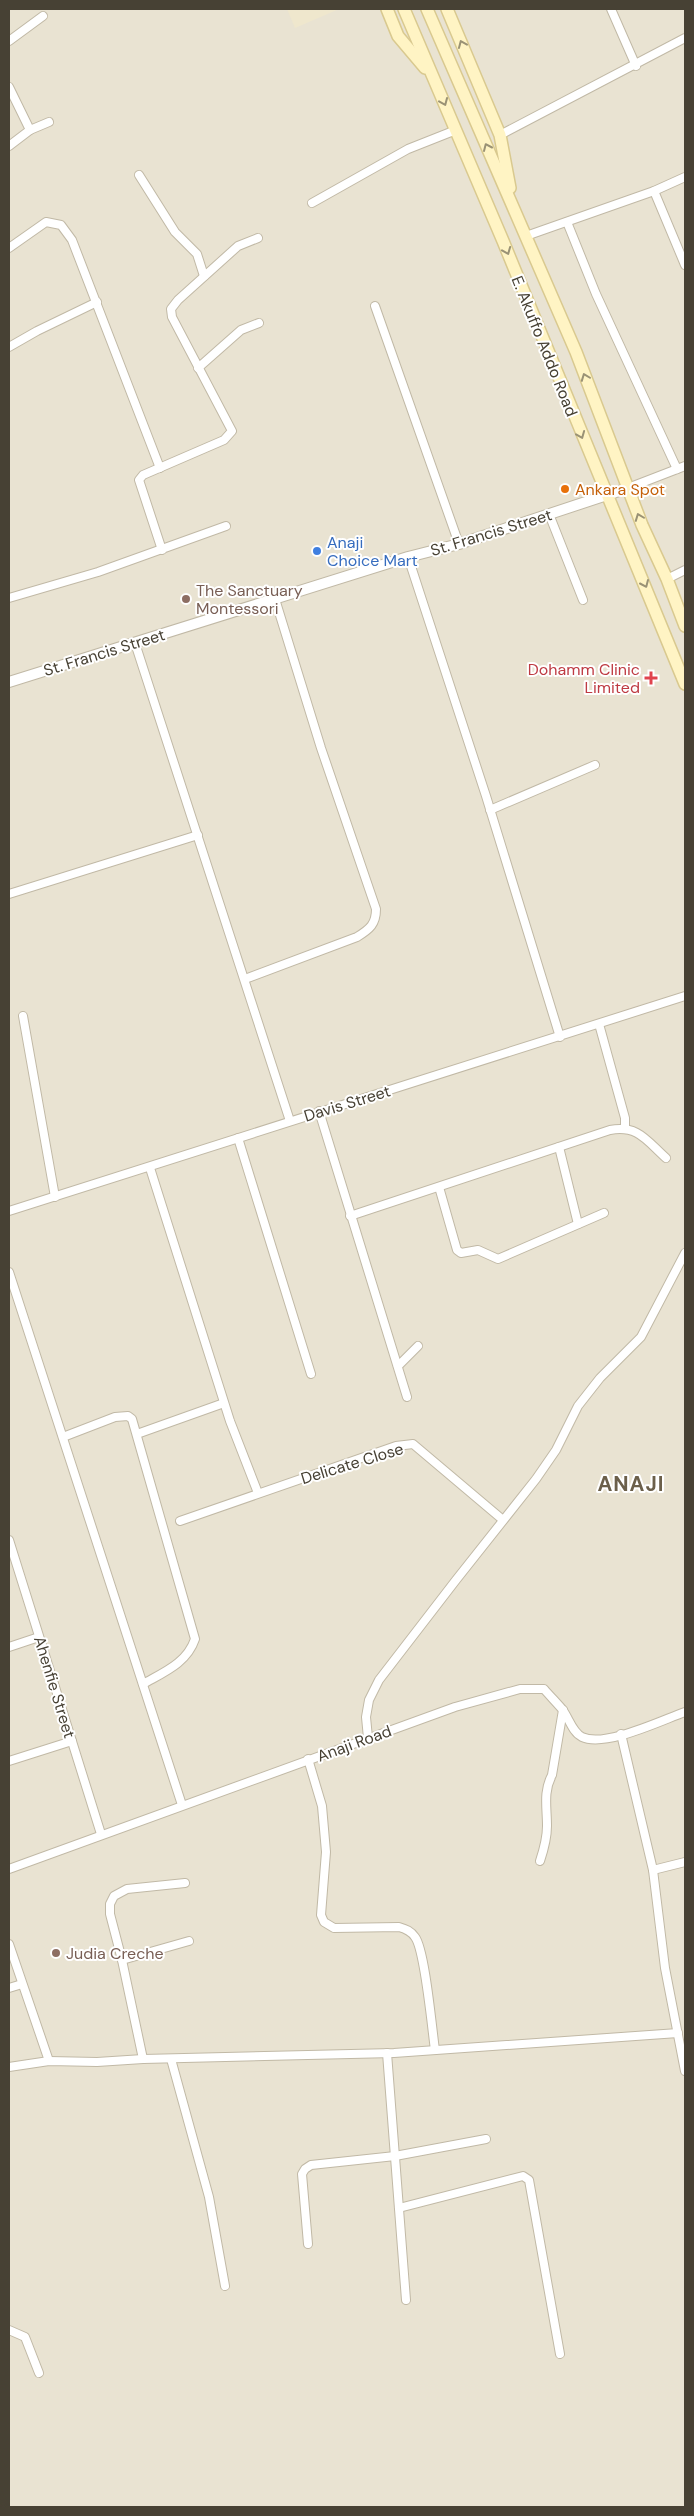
<svg xmlns="http://www.w3.org/2000/svg" width="694" height="2516" font-family="'DM Sans',sans-serif">
	<style>
		.residential { fill: #e9e3d2 }
		.education { fill: #efe7cd }
		.lines { fill: none; stroke-linecap: round; stroke-linejoin: round }
		.minor-casing { stroke: #c1b9a6; stroke-width: 10 }
		.tertiary-casing { stroke: #c1b9a6; stroke-width: 12 }
		.secondary-casing { stroke: #d9c98f; stroke-width: 14 }
		.minor { stroke: #fff; stroke-width: 8 }
		.tertiary { stroke: #fff; stroke-width: 10 }
		.secondary { stroke: #fff4c4; stroke-width: 11 }
		.oneway { stroke: #9a9275 }
		.food-dot { fill: #e8710a; stroke: #fff; stroke-width: 2 }
		.shop-dot { fill: #3f7fe0; stroke: #fff; stroke-width: 2 }
		.education-dot { fill: #8d6e63; stroke: #fff; stroke-width: 2 }
		.health-dot { fill: #e0444e; stroke: #fff; stroke-width: 2 }
		.labels { text-anchor: middle; stroke-width: 4; stroke-linejoin: round; paint-order: stroke }
		.street-label { font-size: 16px; fill: #474134; stroke: #fff }
		.food-label { font-size: 16px; fill: #c56008; stroke: #fff; text-anchor: start }
		.shop-label { font-size: 16px; fill: #366cbe; stroke: #fff; text-anchor: start }
		.education-label { font-size: 16px; fill: #785e54; stroke: #fff; text-anchor: start }
		.health-label { font-size: 16px; fill: #be3a42; stroke: #fff; text-anchor: end }
		.district-label { font-size: 21px; font-weight: bold; letter-spacing: 1px; fill: #6b5f4a; stroke: #fff }
	</style>
	<rect width="100%" height="100%" fill="#f4f0e5"/>
	<rect class="residential" x="9" y="9" width="676" height="2498"/>
	<polygon class="education" points="287,9 339,9 295,28"/>
	<g class="lines">
		<g class="minor-casing">
			<g id="minor">
				<polyline points="611,9 636,66"/>
				<polyline points="9,41 43,16"/>
				<polyline points="9,87 30,130 9,146"/>
				<polyline points="30,130 49,122"/>
				<polyline points="500,135 685,38"/>
				<polyline points="139,175 175,232 197,254 204,276"/>
				<polyline points="654,191 685,265"/>
				<polyline points="312,203 408,149 456,130"/>
				<polyline points="567,222 596,294 677,469"/>
				<polyline points="526,236 654,191 685,177"/>
				<polyline points="9,248 46,222 61,225 72,240 160,468"/>
				<polyline points="375,306 459,544"/>
				<polyline points="9,347 37,331 97,302"/>
				<polyline points="198,368 241,330 259,323"/>
				<polyline points="628,488 685,466"/>
				<polyline points="549,514 583,600"/>
				<polyline points="162,550 139,480 143,475 224,440 232,431 172,317 171,309 178,300 238,246 258,238"/>
				<polyline points="408,557 486,796 560,1037"/>
				<polyline points="667,579 685,570"/>
				<polyline points="9,598 98,572 226,526"/>
				<polyline points="135,643 290,1121"/>
				<polyline points="490,810 595,765"/>
				<polyline points="9,894 198,835"/>
				<path d="M245,979L357,937C370,929 376,924 376,909L321,748L275,599"/>
				<polyline points="23,1016 55,1197"/>
				<polyline points="599,1024 625,1118 625,1127"/>
				<polyline points="319,1111 407,1397"/>
				<polyline points="238,1138 311,1374"/>
				<polyline points="559,1147 578,1224"/>
				<polyline points="150,1168 230,1421 258,1493"/>
				<polyline points="439,1187 457,1250 461,1253 478,1250 498,1259 604,1213"/>
				<polyline points="9,1211 685,996"/>
				<path d="M350,1216L610,1130C638,1125 646,1140 666,1158"/>
				<polyline points="9,1272 182,1805"/>
				<polyline points="398,1366 418,1346"/>
				<polyline points="137,1434 224,1403"/>
				<path d="M63,1437L115,1417L128,1416L132,1419L195,1639C187,1663 164,1672 143,1684"/>
				<polyline points="180,1521 396,1446 413,1444 503,1520"/>
				<polyline points="9,1540 101,1834"/>
				<polyline points="9,1647 39,1637"/>
				<polyline points="621,1734 653,1870 665,1968 685,2071"/>
				<polyline points="368,1738 366,1717 369,1700 379,1680 456,1580 536,1479 556,1450 578,1406 600,1378 641,1337 685,1253"/>
				<path d="M308,1759L322,1806L326,1852L321,1915L324,1922L334,1928L399,1927C406,1929 411,1931 415,1937C425,1950 432,2029 435,2050"/>
				<polyline points="9,1761 72,1741"/>
				<path d="M540,1861C544,1849 547,1838 547,1826C547,1807 543,1792 552,1775L563,1710"/>
				<path d="M9,1869L455,1707L520,1689H544C550,1696 556,1702 562,1709C569,1718 572,1732 582,1737C605,1748 662,1720 685,1712"/>
				<polyline points="653,1870 685,1862"/>
				<polyline points="9,1944 49,2061"/>
				<polyline points="122,1960 189,1941"/>
				<polyline points="9,1988 22,1984"/>
				<polyline points="387,2053 406,2300"/>
				<polyline points="143,2059 122,1960 110,1914 110,1904 114,1896 127,1889 185,1883"/>
				<polyline points="171,2059 209,2197 225,2286"/>
				<polyline points="9,2067 49,2061 97,2062 143,2059 394,2053 678,2033"/>
				<polyline points="399,2208 523,2176 529,2180 560,2354"/>
				<polyline points="308,2244 302,2174 305,2169 311,2165 395,2156 486,2139"/>
				<polyline points="9,2330 25,2337 39,2373"/>
			</g>
		</g>
		<g class="tertiary-casing">
			<polyline id="tertiary" points="9,682 408,557 459,544 628,488"/>
		</g>
		<g class="secondary-casing">
			<g id="secondary">
				<polyline points="387,9 398,36 425,68"/>
				<polyline points="404,9 503,241 685,684"/>
				<polyline points="427,9 576,352 642,525 667,579 685,626"/>
				<polyline points="447,9 500,135 510,188"/>
			</g>
		</g>
		<use href="#minor" class="minor"/>
		<use href="#tertiary" class="tertiary"/>
		<use href="#secondary" class="secondary"/>
	</g>
	<defs><path id="oneway-chevron" d="M-2-3.5L2.5 0L-2 3.5" fill="none" stroke-width="1.6" stroke-linecap="round" stroke-linejoin="round" transform="scale(1.25)"/></defs>
	<g class="oneway">
		<use href="#oneway-chevron" transform="translate(462 44) rotate(-113)"/>
		<use href="#oneway-chevron" transform="translate(444 102) rotate(67)"/>
		<use href="#oneway-chevron" transform="translate(487 147) rotate(-114)"/>
		<use href="#oneway-chevron" transform="translate(507 251) rotate(68)"/>
		<use href="#oneway-chevron" transform="translate(585 377) rotate(-111)"/>
		<use href="#oneway-chevron" transform="translate(581 435) rotate(68)"/>
		<use href="#oneway-chevron" transform="translate(639 517) rotate(-111)"/>
		<use href="#oneway-chevron" transform="translate(645 584) rotate(66)"/>
	</g>
	<circle class="food-dot" cx="565" cy="489" r="5"/>
	<circle class="shop-dot" cx="317" cy="551" r="5"/>
	<g class="education-dot">
		<circle cx="186" cy="599" r="5"/>
		<circle cx="56" cy="1953" r="5"/>
	</g>
	<path class="health-dot" d="M648.5 670.5h5v5h5v5h-5v5h-5v-5h-5v-5h5z"/>
	<g class="labels">
		<g class="street-label">
			<text transform="translate(545 346) rotate(68)" y="6">E. Akuffo Addo Road</text>
			<text transform="translate(491 532) rotate(-17)" y="6">St. Francis Street</text>
			<text transform="translate(104 652) rotate(-17)" y="6">St. Francis Street</text>
			<text transform="translate(347 1103) rotate(-17)" y="6">Davis Street</text>
			<text transform="translate(352 1463) rotate(-17)" y="6">Delicate Close</text>
			<text transform="translate(55 1687) rotate(73)" y="6">Ahenfie Street</text>
			<text transform="translate(354 1743) rotate(-20)" y="6">Anaji Road</text>
		</g>
		<g class="food-label">
			<text x="575" y="495">Ankara Spot</text>
		</g>
		<g class="shop-label">
			<text x="327" y="548">Anaji<tspan x="327" dy="18">Choice Mart</tspan></text>
		</g>
		<g class="education-label">
			<text x="196" y="596">The Sanctuary<tspan x="196" dy="18">Montessori</tspan></text>
			<text x="66" y="1959">Judia Creche</text>
		</g>
		<g class="health-label">
			<text x="640" y="675">Dohamm Clinic<tspan x="640" dy="18">Limited</tspan></text>
		</g>
		<g class="district-label">
			<text x="631" y="1491">ANAJI</text>
		</g>
	</g>
	<rect width="694" height="2516" fill="none" stroke="#474134" stroke-width="20"/>
</svg>
